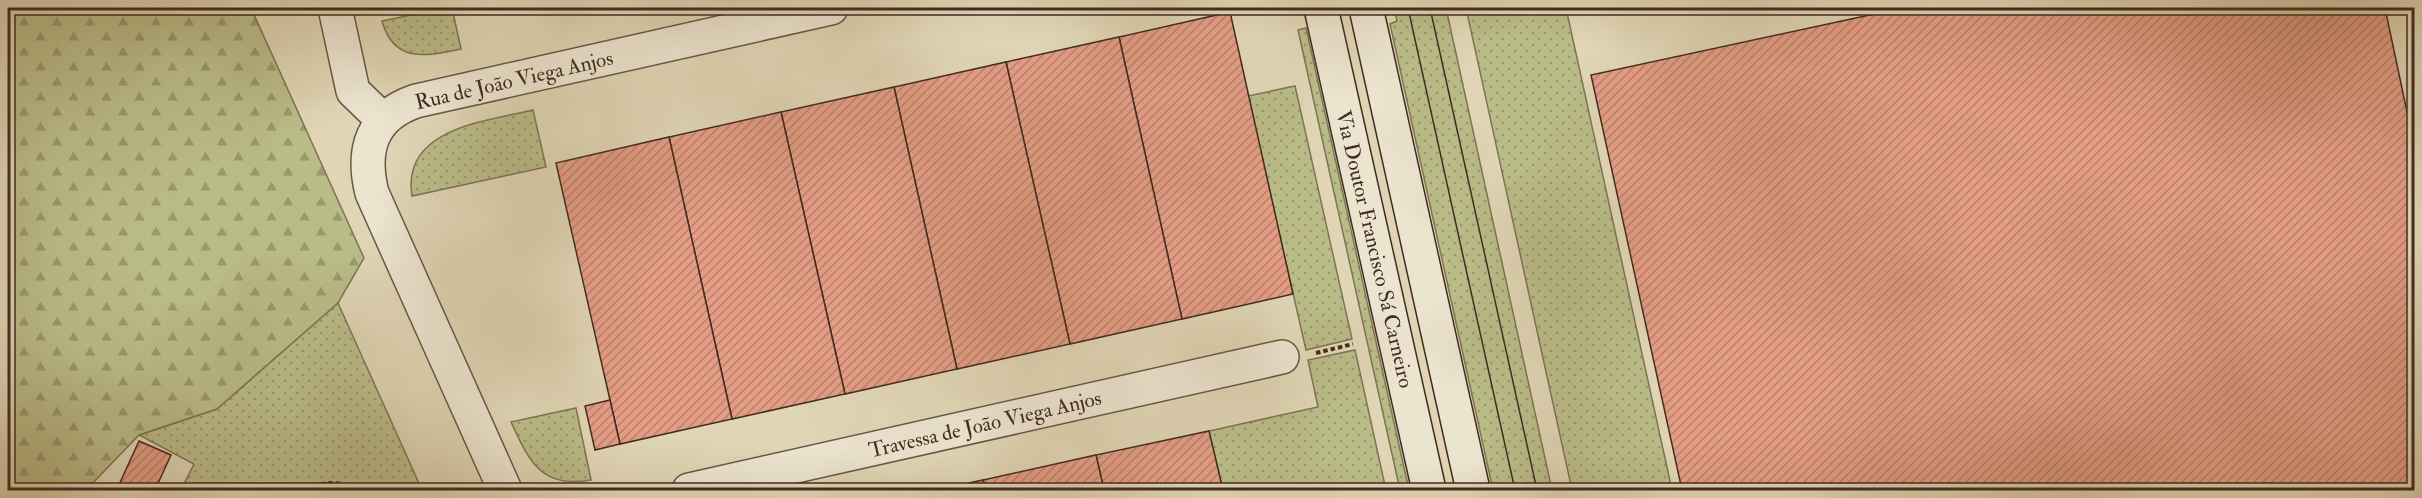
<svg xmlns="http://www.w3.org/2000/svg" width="2422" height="498" font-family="'IM FELL Double Pica',serif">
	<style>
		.green { fill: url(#green-dots); stroke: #7e7454; stroke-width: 1.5 }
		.forest { fill: url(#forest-firs); stroke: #7e7454; stroke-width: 1.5 }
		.building { fill: url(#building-hatch); stroke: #422b21; stroke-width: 1.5 }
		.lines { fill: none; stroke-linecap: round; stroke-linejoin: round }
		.street-casing { stroke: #6a5646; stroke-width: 36 }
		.secondary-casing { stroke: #422b21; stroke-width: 36 }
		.path { stroke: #422b21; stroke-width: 4; stroke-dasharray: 4.5 3; stroke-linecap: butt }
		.street { stroke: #ebe4cf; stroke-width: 33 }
		.secondary { stroke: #ebe4cf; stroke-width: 33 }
		.tram { stroke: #422b21; stroke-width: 1.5 }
		.labels { text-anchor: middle; stroke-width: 4.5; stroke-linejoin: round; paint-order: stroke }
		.street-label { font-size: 21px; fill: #422b21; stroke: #ebe4cf }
	</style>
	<defs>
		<pattern id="green-dots" width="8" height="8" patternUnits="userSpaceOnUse" patternTransform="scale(1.5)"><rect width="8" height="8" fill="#babc88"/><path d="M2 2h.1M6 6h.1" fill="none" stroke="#99996f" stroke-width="1.8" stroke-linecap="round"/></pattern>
		<pattern id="forest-firs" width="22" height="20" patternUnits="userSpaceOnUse" patternTransform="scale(1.5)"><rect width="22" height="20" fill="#babc88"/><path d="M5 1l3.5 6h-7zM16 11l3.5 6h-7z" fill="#99996f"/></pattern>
		<pattern id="building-hatch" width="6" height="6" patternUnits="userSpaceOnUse" patternTransform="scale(1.5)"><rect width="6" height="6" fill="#e49d85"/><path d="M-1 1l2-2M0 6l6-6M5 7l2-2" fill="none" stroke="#ba806c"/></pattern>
	</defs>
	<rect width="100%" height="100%" fill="#e0d6b5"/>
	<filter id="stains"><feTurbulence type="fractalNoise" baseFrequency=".00333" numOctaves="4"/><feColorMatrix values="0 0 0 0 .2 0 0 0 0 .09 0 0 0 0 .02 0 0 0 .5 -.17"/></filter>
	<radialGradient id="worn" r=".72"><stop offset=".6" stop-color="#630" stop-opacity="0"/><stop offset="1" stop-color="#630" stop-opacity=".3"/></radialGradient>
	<g class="green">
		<path d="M445,8H452L461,49C426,56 394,64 382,21Z"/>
		<polygon points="1394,8 1446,8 1552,490 1493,490 1390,24 1397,21"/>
		<polygon points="1466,8 1566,8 1672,490 1572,490"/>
		<polygon points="1306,28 1409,490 1400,490 1298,30"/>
		<polygon points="1295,86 1352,339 1306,350 1248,96"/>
		<path d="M533,110L546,167L412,196C401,128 487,121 533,110Z"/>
		<polygon points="338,303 422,490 181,490 194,464 139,435 217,409"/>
		<polygon points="1355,350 1386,490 1223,490 1209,431 1318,407 1308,360"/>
		<path d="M576,408L591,480C541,489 529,461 511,422Z"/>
	</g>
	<polygon class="forest" points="8,8 251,8 364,258 338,303 217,409 139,435 86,490 8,490"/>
	<g class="building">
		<polygon points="1902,8 2385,8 2414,145 2414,490 1682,490 1591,75"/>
		<polygon points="1230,12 1293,294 1182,319 1119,37"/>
		<polygon points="1119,37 1182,319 1070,344 1006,62"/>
		<polygon points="1006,62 1070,344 957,369 894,87"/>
		<polygon points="894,87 957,369 845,394 781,112"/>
		<polygon points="781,112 845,394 732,419 669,137"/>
		<polygon points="669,137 732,419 620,444 556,163"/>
		<polygon points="610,400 620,444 595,450 585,406"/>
		<polygon points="1209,431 1223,490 1104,490 1096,455"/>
		<polygon points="139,441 171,455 155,490 125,490 118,487"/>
		<polygon points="1096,455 1104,490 986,490 983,480"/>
		<polygon points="983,480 986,490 937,490"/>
	</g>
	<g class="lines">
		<g class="street-casing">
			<g id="street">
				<polyline points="335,8 353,91 383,120"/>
				<path d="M505,490L372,193C361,149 372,116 416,101L831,8"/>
				<polyline points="689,490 1282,357"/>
			</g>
		</g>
		<g class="secondary-casing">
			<g id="secondary">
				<polyline points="1321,8 1429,490"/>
				<polyline points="1366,8 1473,490"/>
			</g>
		</g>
		<g class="path">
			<polyline points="1316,353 1353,344"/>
			<path d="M299,490C318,484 339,478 357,490"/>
		</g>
		<use href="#street" class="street"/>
		<use href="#secondary" class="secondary"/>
		<g class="tram">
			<polyline points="1408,8 1515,490"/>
			<polyline points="1430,8 1537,490"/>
		</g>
	</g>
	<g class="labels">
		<g class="street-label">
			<text transform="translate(514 80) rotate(-13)" y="7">Rua de João Viega Anjos</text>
			<text transform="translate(1375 249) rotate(77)" y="7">Via Doutor Francisco Sá Carneiro</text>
			<text transform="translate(985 424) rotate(-13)" y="7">Travessa de João Viega Anjos</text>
		</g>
	</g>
	<rect width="2422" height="498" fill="none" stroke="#e0d6b5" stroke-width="30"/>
	<rect x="9" y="9" width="2404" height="480" fill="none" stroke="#422b21" stroke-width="3"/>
	<rect x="15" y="15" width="2392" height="468" fill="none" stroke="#422b21" stroke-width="1.5"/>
	<rect width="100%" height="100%" filter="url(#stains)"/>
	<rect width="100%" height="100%" fill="url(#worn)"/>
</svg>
